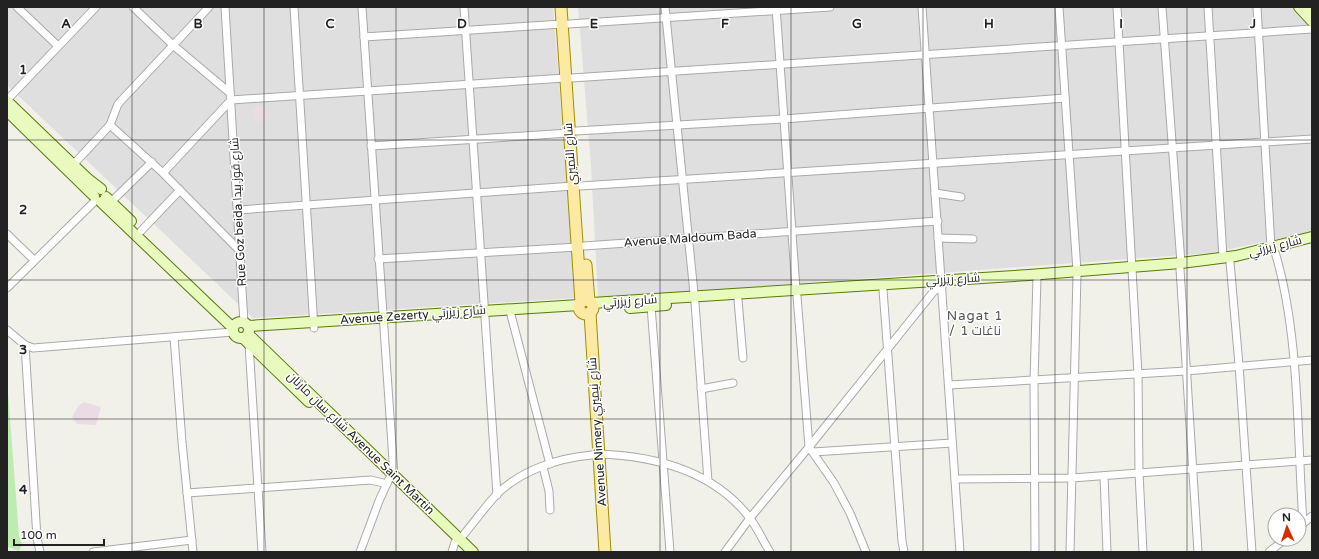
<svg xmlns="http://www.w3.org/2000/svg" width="1319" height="559" font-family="'Varela Round',Cairo,sans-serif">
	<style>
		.residential { fill: #e0dfdf }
		.industrial { fill: #ebdbe4 }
		.grass { fill: #bfebb0 }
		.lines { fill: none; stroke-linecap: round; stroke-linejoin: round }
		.street-casing { stroke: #a9a9a9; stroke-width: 9 }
		.secondary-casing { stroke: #557c05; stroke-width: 12 }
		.primary-casing { stroke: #9f8f00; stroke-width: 13 }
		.street { stroke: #fff; stroke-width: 7 }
		.secondary { stroke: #e9fabf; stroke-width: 10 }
		.primary { stroke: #fceaa4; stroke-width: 11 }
		.grid { fill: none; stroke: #222; stroke-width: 1; stroke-opacity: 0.55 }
		.labels { text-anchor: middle; stroke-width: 3; stroke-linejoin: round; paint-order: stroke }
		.street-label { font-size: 12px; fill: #222; stroke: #fff }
		.neighbourhood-label { font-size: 13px; letter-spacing: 1px; fill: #555; stroke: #fff }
		.grid-label { font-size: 13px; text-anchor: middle; font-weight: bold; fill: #222; stroke: #fff; stroke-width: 3; stroke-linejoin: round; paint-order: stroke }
	</style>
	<rect width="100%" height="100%" fill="#f2f1e9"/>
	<g class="residential">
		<polygon points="7,7 553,7 576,298 253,318 7,85"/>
		<polygon points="578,7 1299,7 1312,20 1312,232 1211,253 598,298 591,166"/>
	</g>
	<g class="industrial">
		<polygon points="264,105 267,120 254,122 252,107"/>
		<polygon points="84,402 101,407 96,425 77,424 72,417 78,406"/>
	</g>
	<polygon class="grass" points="7,379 19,536 22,545 19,551 8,547 7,550"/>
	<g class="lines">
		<g class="street-casing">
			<g id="street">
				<polyline points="17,7 58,46"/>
				<polyline points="133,7 173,45 230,93"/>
				<polyline points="225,7 244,323"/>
				<polyline points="294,7 314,328"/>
				<polyline points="362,7 394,475"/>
				<polyline points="464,7 497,495"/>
				<polyline points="665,7 695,303 708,481"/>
				<polyline points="776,7 796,289"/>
				<polyline points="922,7 960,552"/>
				<polyline points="1059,7 1077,271"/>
				<polyline points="1117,7 1138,374 1139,473 1143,552"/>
				<polyline points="1162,7 1181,263"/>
				<polyline points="1208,7 1223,258"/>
				<polyline points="1257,7 1271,247"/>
				<polyline points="569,24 830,7"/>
				<polyline points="364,37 562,24"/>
				<polyline points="572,78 1312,29"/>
				<polyline points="7,100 96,7"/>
				<polyline points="110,125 163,173 239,250"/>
				<polyline points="576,131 783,119 1065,98"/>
				<polyline points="371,146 569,133"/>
				<polyline points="73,165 110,125 118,104 209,7"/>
				<polyline points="163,173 231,100 565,78"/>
				<polyline points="580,186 1312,139"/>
				<polyline points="935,193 961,197"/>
				<polyline points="112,201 152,162"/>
				<polyline points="238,210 573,186"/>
				<polyline points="141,231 180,190"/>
				<polyline points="7,234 34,260"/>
				<polyline points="938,238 973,239"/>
				<polyline points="584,246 938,221"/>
				<path d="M1275,252C1300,335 1297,437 1303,523"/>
				<polyline points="378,259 577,247"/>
				<polyline points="1230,262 1239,365 1252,552"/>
				<polyline points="1180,269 1198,552"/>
				<polyline points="7,288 96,200"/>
				<polyline points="883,290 902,541 904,552"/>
				<polyline points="797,296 809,447 834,483 850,513 866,552"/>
				<polyline points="738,300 743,358"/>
				<polyline points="651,306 670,552"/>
				<polyline points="511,315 550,464"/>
				<polyline points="7,330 25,345 33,348 233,332"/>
				<polyline points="174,337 182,442 193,552"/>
				<polyline points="249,344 262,552"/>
				<polyline points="25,345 37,538 40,552"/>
				<polyline points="949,385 1186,371 1312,360"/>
				<polyline points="701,389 733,383"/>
				<polyline points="813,452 952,443"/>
				<path d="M599,454C655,456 713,471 749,517C757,527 763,541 770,552"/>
				<polyline points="543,467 549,491 550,510"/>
				<polyline points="1104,476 1107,552"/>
				<polyline points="955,479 1072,478 1312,460"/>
				<polyline points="187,493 371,480 387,484"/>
				<polyline points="1299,527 1312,516"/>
				<path d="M460,539C472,525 484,508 497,494C522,470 558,458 592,455"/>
				<polyline points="93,552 192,540"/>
				<polyline points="360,552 379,501 389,479"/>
				<polyline points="452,552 455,542"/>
				<polyline points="725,552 750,518 809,447 934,291 942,287"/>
				<polyline points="1035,552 1034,381 1037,278"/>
				<polyline points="1070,552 1077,275"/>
				<polyline points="1269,552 1285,539"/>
			</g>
		</g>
		<g class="secondary-casing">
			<g id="secondary">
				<polyline points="1299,7 1312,21"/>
				<polyline points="1309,7 1312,10"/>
				<polyline points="7,101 88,179 101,189"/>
				<polyline points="7,111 94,196"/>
				<polyline points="106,197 131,221"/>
				<polyline points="101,202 233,328"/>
				<polyline points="592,303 1029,275 1181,263 1236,256 1312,237"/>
				<polyline points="630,308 666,305"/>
				<circle cx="241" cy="330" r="8"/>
				<polyline points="248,326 579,305"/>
				<polyline points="248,334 473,552"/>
				<polyline points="243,338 309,402"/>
			</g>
		</g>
		<g class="primary-casing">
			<g id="primary">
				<polyline points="561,7 581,302"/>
				<polyline points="586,265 589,301"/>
				<circle cx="586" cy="307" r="7"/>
				<polyline points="590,313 605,552"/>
			</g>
		</g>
		<use href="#street" class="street"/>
		<use href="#secondary" class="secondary"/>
		<use href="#primary" class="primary"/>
	</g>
	<path class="grid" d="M132,7V552M264,7V552M396,7V552M528,7V552M660,7V552M791,7V552M923,7V552M1055,7V552M1187,7V552M7,140H1312M7,280H1312M7,419H1312"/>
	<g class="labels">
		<g class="street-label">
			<text transform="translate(570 154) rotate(-94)" y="4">شارع النميري</text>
			<text transform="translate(238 212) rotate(-93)" y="4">Rue Goz beida شارع قوز بيدا</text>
			<text transform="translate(690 238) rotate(-4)" y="4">Avenue Maldoum Bada</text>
			<text transform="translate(1275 246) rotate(-14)" y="4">شارع زيزرتي</text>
			<text transform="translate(953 279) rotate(-3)" y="4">شارع زيزرتي</text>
			<text transform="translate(630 301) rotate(-4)" y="4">شارع زيزرتي</text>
			<text transform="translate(413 315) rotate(-4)" y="4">Avenue Zezerty شارع زيزرتي</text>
			<text transform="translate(597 432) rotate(-94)" y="4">Avenue Nimery شارع نيميري</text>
			<text transform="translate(361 443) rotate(44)" y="4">شارع سان مارتان Avenue Saint Martin</text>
		</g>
		<g class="neighbourhood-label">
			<text x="975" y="320">Nagat 1<tspan x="975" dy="15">/ ناغات 1</tspan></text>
		</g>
	</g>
	<g class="grid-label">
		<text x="66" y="28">A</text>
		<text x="198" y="28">B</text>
		<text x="330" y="28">C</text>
		<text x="462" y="28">D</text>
		<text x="594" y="28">E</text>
		<text x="725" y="28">F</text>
		<text x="857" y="28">G</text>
		<text x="989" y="28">H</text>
		<text x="1121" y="28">I</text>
		<text x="1253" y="28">J</text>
		<text x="23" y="74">1</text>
		<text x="23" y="214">2</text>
		<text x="23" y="354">3</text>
		<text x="23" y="494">4</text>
	</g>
	<rect width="1319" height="559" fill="none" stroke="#222222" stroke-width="16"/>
	<g transform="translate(1287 527) rotate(357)"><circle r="19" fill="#ffffff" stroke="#a7a7a7"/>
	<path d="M0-3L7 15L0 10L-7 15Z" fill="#d33000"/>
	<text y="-6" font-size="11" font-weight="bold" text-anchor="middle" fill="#222222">N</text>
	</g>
	<path d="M14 539v6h90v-6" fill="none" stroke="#222222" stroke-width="2"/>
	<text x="20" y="539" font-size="12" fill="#222222" stroke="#ffffff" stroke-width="3" paint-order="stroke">100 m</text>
</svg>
